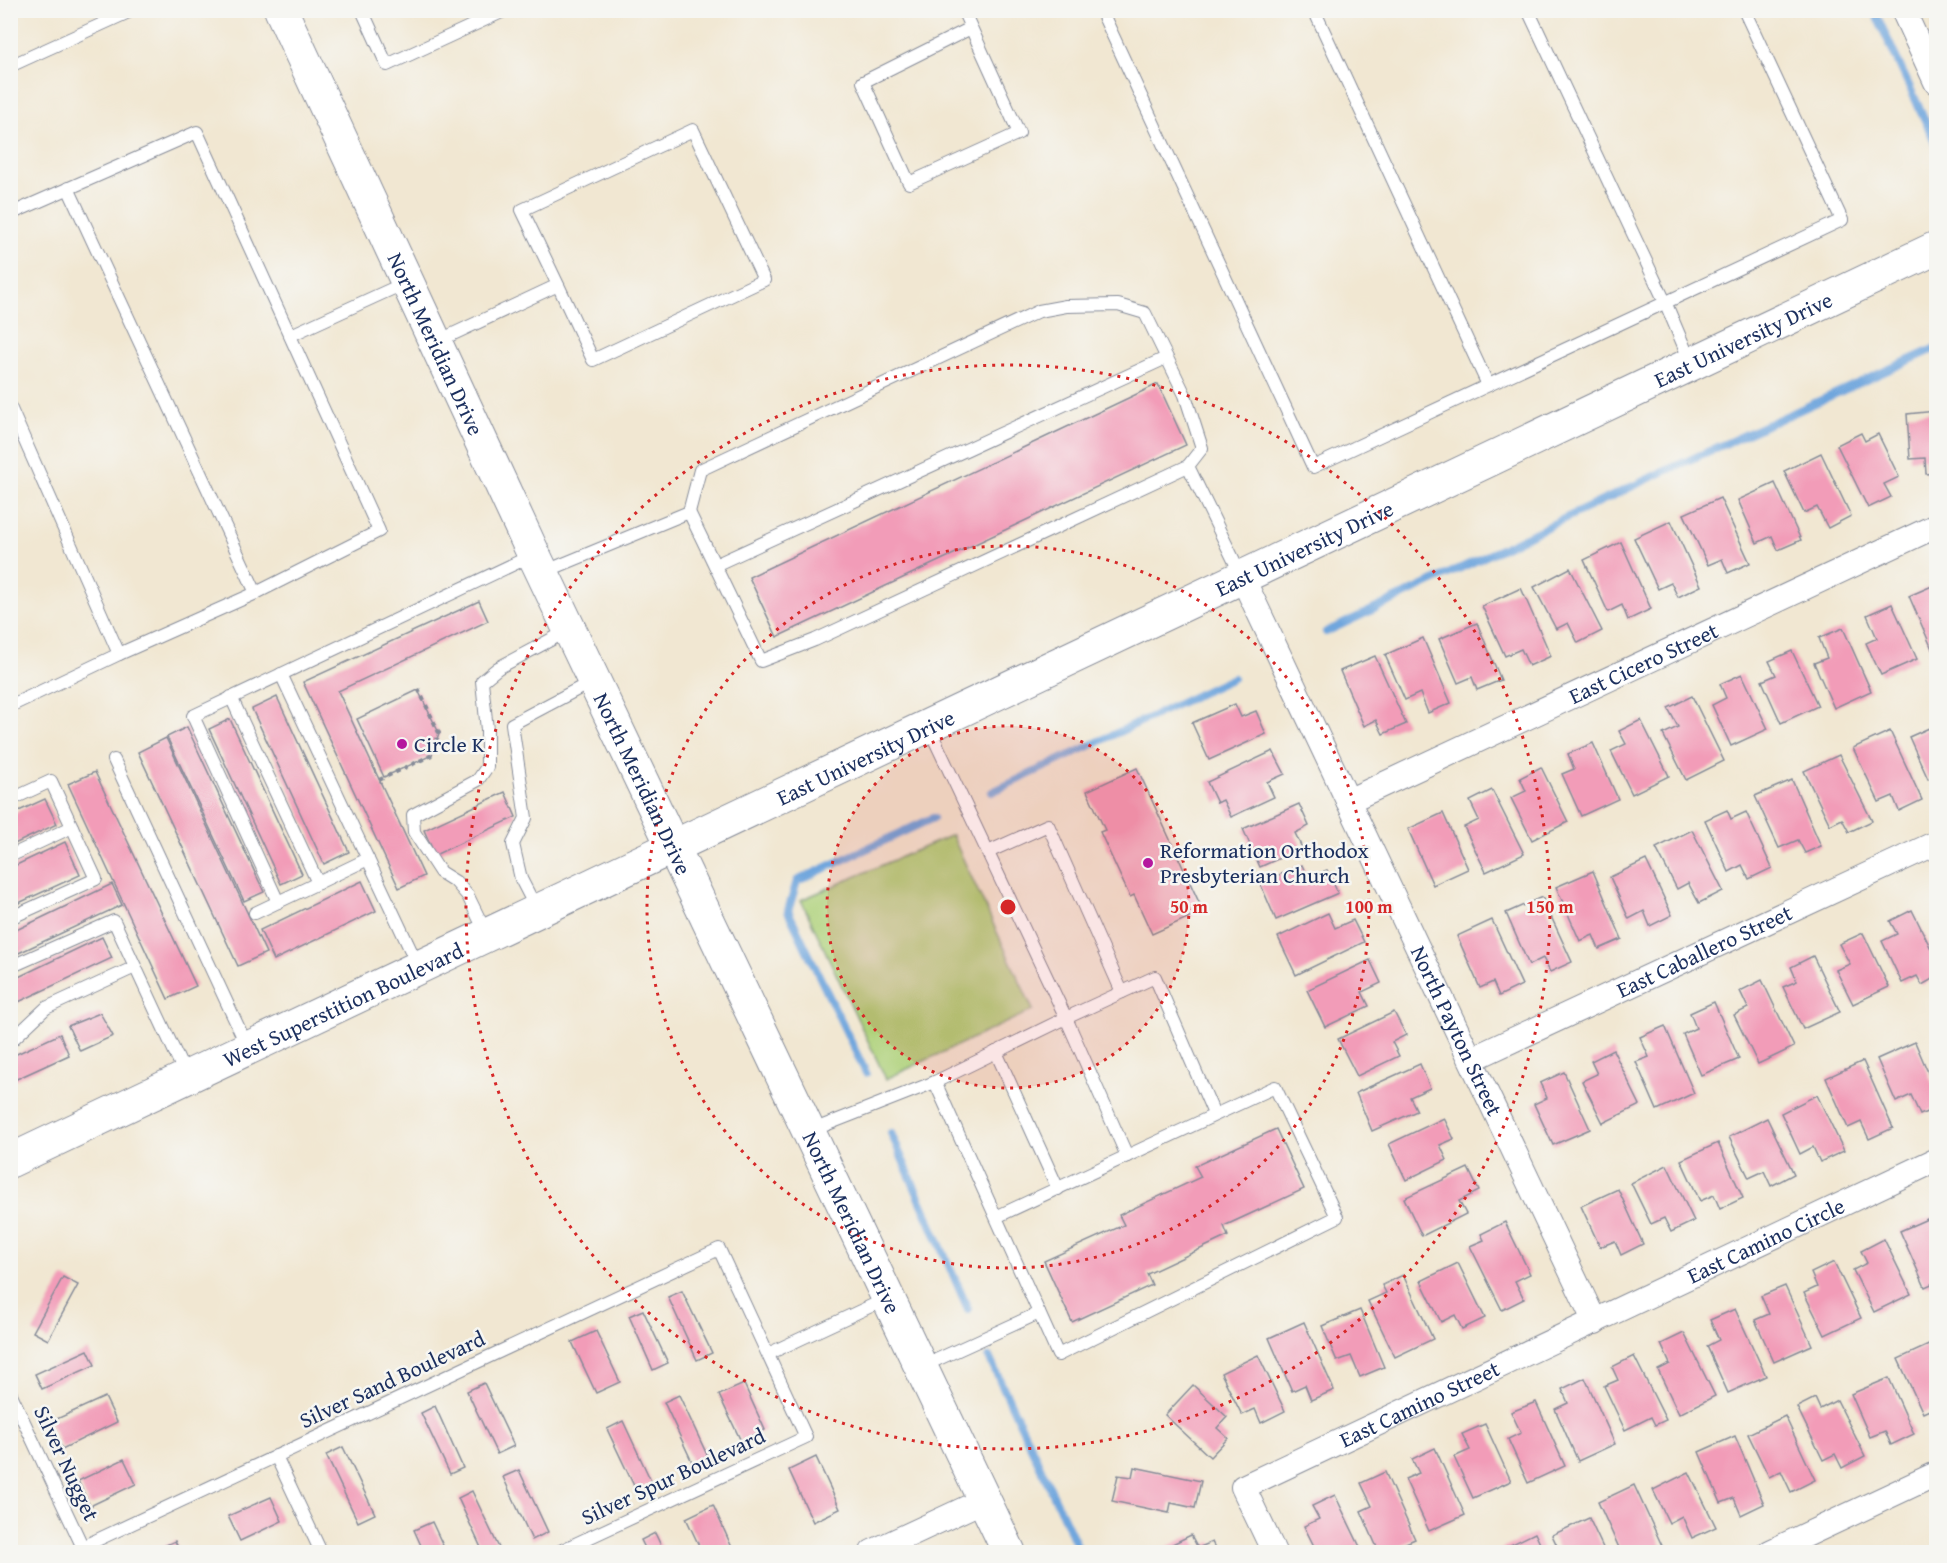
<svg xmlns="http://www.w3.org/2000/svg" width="1947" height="1563" font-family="'Gentium Book Plus',serif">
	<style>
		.green { fill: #afd17a; stroke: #65806c; stroke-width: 1.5 }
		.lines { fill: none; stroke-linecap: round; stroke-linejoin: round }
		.stream { stroke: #6fa6dd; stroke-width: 8 }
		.building { fill: #f29cb8 }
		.lane-casing { stroke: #868b98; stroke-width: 14 }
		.street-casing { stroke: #868b98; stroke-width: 26 }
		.secondary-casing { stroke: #868b98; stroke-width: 35 }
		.path { stroke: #868b98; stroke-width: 4; stroke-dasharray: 4.5 4.5; stroke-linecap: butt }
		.lane { stroke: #fff; stroke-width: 12 }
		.street { stroke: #fff; stroke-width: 24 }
		.secondary { stroke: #fff; stroke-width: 33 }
		.ring { fill: none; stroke: #d62828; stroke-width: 3; stroke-dasharray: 3 6 }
		.poi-dot { fill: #b5179e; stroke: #f6f6f2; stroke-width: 2 }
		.labels { text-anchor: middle; stroke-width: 5; stroke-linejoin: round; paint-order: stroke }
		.street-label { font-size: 22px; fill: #1b2f5e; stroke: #f6f6f2 }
		.poi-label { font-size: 22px; fill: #1b2f5e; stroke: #f6f6f2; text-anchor: start }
		.centre { fill: #d62828; stroke: #f6f6f2; stroke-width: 3 }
		.ring-label { font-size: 18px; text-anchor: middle; font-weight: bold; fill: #d62828; stroke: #f6f6f2; stroke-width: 5; stroke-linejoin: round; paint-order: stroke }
	</style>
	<rect width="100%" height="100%" fill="#f6f6f2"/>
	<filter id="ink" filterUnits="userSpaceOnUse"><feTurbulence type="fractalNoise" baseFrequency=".0167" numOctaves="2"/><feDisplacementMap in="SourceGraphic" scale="12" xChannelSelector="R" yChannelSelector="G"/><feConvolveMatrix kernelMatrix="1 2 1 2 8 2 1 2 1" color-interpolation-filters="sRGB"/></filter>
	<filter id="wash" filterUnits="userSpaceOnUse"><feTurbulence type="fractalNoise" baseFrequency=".008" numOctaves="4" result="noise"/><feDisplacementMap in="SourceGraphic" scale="24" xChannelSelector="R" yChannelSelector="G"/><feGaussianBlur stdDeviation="1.35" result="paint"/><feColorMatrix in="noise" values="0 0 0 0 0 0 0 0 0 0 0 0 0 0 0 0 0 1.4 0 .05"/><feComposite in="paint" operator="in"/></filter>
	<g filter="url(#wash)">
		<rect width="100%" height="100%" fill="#f1e7d2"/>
		<polygon class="green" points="952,835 1033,1010 886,1079 801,900"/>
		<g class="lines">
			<g class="stream">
				<polyline points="1874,10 1936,144"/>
				<polyline points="1326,632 1652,477 1936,348"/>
				<polyline points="992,792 1233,678"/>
				<polyline points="866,1073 788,911 797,881 933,818"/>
				<polyline points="891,1133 968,1309"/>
				<polyline points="989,1357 1080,1552"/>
			</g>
		</g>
		<g id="blocks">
			<g class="building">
				<polygon points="1158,384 1186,445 777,637 749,577"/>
				<polygon points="1936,411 1936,473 1926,474 1925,458 1910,459 1907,414"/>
				<polygon points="1861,433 1865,441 1878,434 1899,477 1884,484 1891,497 1868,508 1837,445"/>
				<polygon points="1821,453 1851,516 1828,528 1817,507 1804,513 1784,471"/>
				<polygon points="1775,483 1801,540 1778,550 1772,536 1757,543 1738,500"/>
				<polygon points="1720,498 1750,563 1728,573 1722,559 1708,565 1684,514"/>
				<polygon points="1671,521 1701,586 1678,597 1671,583 1658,589 1634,538"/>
				<polygon points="1621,542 1651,609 1628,620 1622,605 1608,612 1584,560"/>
				<polygon points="1570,568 1602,631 1578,643 1568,623 1556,629 1534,587"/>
				<polygon points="1932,586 1936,596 1936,658 1909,596"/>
				<polygon points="1521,588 1551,656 1529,666 1521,649 1505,656 1482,606"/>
				<polygon points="479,601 488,621 338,691 424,876 399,888 303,682"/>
				<polygon points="1892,604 1917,659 1881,675 1866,643 1877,638 1867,615"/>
				<polygon points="1477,623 1501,680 1477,690 1472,677 1458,683 1439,639"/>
				<polygon points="1843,628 1871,691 1834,708 1814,663 1827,658 1819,638"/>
				<polygon points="1423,638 1451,703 1428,713 1420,693 1405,700 1385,655"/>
				<polygon points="1792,651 1818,706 1781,723 1762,681 1776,675 1769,661"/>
				<polygon points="1375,656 1406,724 1383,734 1376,720 1364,726 1340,671"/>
				<polygon points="1742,674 1768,729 1731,746 1712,705 1726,698 1720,684"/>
				<polygon points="418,690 439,733 432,755 384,777 357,719"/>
				<polygon points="1692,696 1724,761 1686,780 1663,734 1678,727 1668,708"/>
				<polygon points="277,697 349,852 324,864 252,709"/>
				<polygon points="1235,704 1241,717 1256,711 1266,734 1209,760 1192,723"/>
				<polygon points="230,719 302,874 281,884 209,729"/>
				<polygon points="1641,720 1669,776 1632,794 1611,751 1626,744 1619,731"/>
				<polygon points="1936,725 1936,775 1928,779 1909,737"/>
				<polygon points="187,727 264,892 244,901 167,737"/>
				<polygon points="1890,731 1922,800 1899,811 1893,796 1879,802 1853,748"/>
				<polygon points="166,738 266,953 238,966 138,752"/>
				<polygon points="1593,743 1618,799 1581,816 1562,774 1574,769 1568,754"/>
				<polygon points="1273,751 1285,774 1267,782 1274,797 1231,817 1223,800 1217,803 1207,782"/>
				<polygon points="1839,755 1872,821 1849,832 1842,819 1830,825 1804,771"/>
				<polygon points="1541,767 1568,822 1532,840 1511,798 1526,791 1520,778"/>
				<polygon points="1137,768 1203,911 1152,934 1134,895 1130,897 1100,832 1105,830 1087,791"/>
				<polygon points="95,772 196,986 168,999 68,784"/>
				<polygon points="1792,780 1821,846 1805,853 1798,840 1779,848 1755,796"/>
				<polygon points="1492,790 1524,854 1486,872 1464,827 1479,820 1470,801"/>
				<polygon points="505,792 516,817 435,855 424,830"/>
				<polygon points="45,799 57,824 10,846 10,815"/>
				<polygon points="1299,804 1309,826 1295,833 1302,848 1260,867 1243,829"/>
				<polygon points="1727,810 1731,819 1746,812 1772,868 1749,879 1742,865 1729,872 1705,820"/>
				<polygon points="1443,813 1468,869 1433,885 1408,829"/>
				<polygon points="1692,830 1723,891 1699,903 1688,883 1677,889 1656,848"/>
				<polygon points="65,842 80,875 10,907 10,868"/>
				<polygon points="1646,860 1672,915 1650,926 1644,911 1629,919 1610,877"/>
				<polygon points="1302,865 1308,878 1327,870 1338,893 1276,920 1260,883"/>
				<polygon points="1593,871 1622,939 1599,949 1593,935 1580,941 1556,887"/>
				<polygon points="362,881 376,911 274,960 260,930"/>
				<polygon points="112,884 122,905 10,957 10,933"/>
				<polygon points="1542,897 1572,962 1550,972 1543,958 1529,965 1506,913"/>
				<polygon points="1912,910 1936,959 1936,977 1922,985 1917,976 1902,983 1882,941 1897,934 1890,921"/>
				<polygon points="1328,913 1335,928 1353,920 1364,942 1296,975 1278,937"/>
				<polygon points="1492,920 1522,985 1499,996 1493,982 1480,988 1457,936"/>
				<polygon points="1863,933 1889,987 1853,1004 1836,970 1850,964 1839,944"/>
				<polygon points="102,937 112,958 10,1006 10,981"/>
				<polygon points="1813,956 1840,1012 1803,1029 1783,987 1797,981 1791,967"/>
				<polygon points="1370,960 1381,983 1362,992 1369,1006 1325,1027 1307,990"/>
				<polygon points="1762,980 1794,1047 1758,1064 1734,1015 1748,1008 1740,991"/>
				<polygon points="1714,1002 1739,1059 1701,1075 1683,1034 1696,1028 1690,1013"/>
				<polygon points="1394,1012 1406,1035 1392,1042 1399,1056 1357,1076 1338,1039"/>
				<polygon points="100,1013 113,1036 80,1051 68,1026"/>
				<polygon points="1665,1026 1694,1093 1657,1110 1636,1062 1649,1057 1640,1037"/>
				<polygon points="60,1034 69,1055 10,1082 10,1057"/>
				<polygon points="1915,1042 1936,1091 1936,1108 1920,1115 1911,1095 1896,1102 1877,1059"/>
				<polygon points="1613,1050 1640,1105 1603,1123 1582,1081 1597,1074 1591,1061"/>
				<polygon points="1863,1061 1893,1128 1869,1139 1861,1122 1848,1128 1826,1078"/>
				<polygon points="1420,1064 1430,1088 1410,1097 1417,1111 1372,1131 1356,1093"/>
				<polygon points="1564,1072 1590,1129 1553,1145 1534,1104 1547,1098 1540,1083"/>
				<polygon points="1817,1095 1844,1151 1820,1162 1813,1147 1800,1154 1781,1113"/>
				<polygon points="1444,1118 1454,1139 1440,1145 1447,1160 1406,1180 1389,1144"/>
				<polygon points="1767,1118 1794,1174 1771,1186 1764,1171 1749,1178 1729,1137"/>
				<polygon points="1276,1129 1304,1189 1224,1226 1228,1236 1147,1274 1152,1285 1072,1322 1044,1261 1124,1225 1119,1215 1201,1177 1195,1166"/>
				<polygon points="1718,1143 1743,1198 1720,1209 1714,1195 1700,1201 1681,1160"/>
				<polygon points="1667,1165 1694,1221 1671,1232 1664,1218 1651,1224 1631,1183"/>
				<polygon points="1468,1168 1479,1191 1459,1201 1466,1214 1422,1236 1404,1198"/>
				<polygon points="1618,1189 1643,1244 1621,1255 1615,1241 1600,1247 1581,1206"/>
				<polygon points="1934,1216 1936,1220 1936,1282 1925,1287 1900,1231"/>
				<polygon points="1505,1222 1530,1274 1515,1281 1524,1299 1502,1310 1470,1246 1484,1240 1481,1234"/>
				<polygon points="1884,1239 1911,1294 1874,1312 1853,1270 1867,1263 1861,1251"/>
				<polygon points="1834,1262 1861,1318 1825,1335 1804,1293 1817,1287 1811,1273"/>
				<polygon points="1458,1263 1485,1318 1462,1329 1455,1315 1441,1322 1421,1281"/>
				<polygon points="1403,1275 1433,1339 1395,1357 1368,1301 1386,1293 1382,1285"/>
				<polygon points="63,1277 78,1285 48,1340 33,1332"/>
				<polygon points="1785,1286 1812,1345 1774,1362 1755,1320 1769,1314 1761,1296"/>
				<polygon points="682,1291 712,1353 697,1360 668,1297"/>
				<polygon points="1735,1309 1766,1376 1728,1393 1707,1346 1719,1340 1710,1320"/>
				<polygon points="643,1310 668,1363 653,1370 629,1316"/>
				<polygon points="1360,1310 1384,1367 1360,1377 1351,1356 1337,1361 1322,1326"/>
				<polygon points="1304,1322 1334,1390 1311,1400 1305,1385 1292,1391 1269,1338"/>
				<polygon points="596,1331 620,1382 596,1393 572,1342"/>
				<polygon points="1684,1333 1715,1396 1679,1414 1658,1370 1670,1364 1661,1344"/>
				<polygon points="1933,1343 1936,1350 1936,1407 1923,1413 1898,1359"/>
				<polygon points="88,1350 95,1365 42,1389 35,1374"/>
				<polygon points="1258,1355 1285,1411 1261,1423 1255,1409 1242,1415 1221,1373"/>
				<polygon points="1634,1356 1666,1420 1655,1425 1651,1417 1625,1430 1604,1386 1618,1380 1612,1367"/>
				<polygon points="1585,1378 1615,1444 1578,1461 1555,1409 1568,1403 1562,1389"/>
				<polygon points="1889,1378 1914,1434 1891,1445 1885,1431 1870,1437 1851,1394"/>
				<polygon points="484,1383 514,1446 497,1454 467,1391"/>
				<polygon points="744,1384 765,1430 741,1441 719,1395"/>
				<polygon points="1193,1385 1227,1417 1217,1428 1228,1438 1210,1457 1165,1415"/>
				<polygon points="679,1395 708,1457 693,1464 664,1402"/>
				<polygon points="105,1397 117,1422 62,1449 50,1422"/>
				<polygon points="1815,1398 1820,1409 1837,1400 1865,1456 1842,1468 1835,1454 1823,1460 1797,1407"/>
				<polygon points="1536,1402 1565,1466 1528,1483 1508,1439 1521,1433 1511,1412"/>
				<polygon points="435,1406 463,1468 450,1474 421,1413"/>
				<polygon points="1785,1416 1815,1480 1791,1492 1781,1471 1769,1477 1748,1434"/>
				<polygon points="623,1421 652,1483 636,1490 607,1429"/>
				<polygon points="1485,1424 1511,1481 1473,1498 1454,1457 1470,1450 1462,1434"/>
				<polygon points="1735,1436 1764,1504 1741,1515 1734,1498 1721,1503 1699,1452"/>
				<polygon points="343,1447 375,1514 358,1522 326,1455"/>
				<polygon points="1435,1448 1465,1515 1429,1531 1405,1479 1419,1473 1412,1459"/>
				<polygon points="816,1457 840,1509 813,1522 789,1470"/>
				<polygon points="124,1459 136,1484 90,1506 78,1481"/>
				<polygon points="1134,1467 1201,1481 1195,1508 1171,1503 1169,1513 1112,1501 1118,1475 1132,1477"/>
				<polygon points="519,1470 548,1532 532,1540 503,1477"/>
				<polygon points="1385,1472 1415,1539 1385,1552 1379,1552 1361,1511 1372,1506 1361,1483"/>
				<polygon points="1689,1472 1716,1527 1692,1538 1682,1516 1669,1523 1653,1490"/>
				<polygon points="1634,1485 1664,1550 1659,1552 1638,1552 1636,1547 1621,1552 1598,1502"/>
				<polygon points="472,1491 501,1552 483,1552 458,1498"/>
				<polygon points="1335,1495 1362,1551 1358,1552 1317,1552 1304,1526 1319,1519 1312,1506"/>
				<polygon points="271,1497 282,1521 240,1541 228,1516"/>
				<polygon points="713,1505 734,1552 702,1552 686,1518"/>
				<polygon points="1589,1518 1605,1552 1560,1552 1552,1535"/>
				<polygon points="432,1522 446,1552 424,1552 414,1530"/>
				<polygon points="655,1533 664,1552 647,1552 641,1540"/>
				<polygon points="1535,1533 1544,1552 1499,1552 1498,1551"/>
				<polygon points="1191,1535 1198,1548 1212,1542 1217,1552 1156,1552"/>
				<polygon points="175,1541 180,1552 151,1552"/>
			</g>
		</g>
	</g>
	<g filter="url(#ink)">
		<use href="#blocks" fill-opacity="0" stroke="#868b98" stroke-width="1.5"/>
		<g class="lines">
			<g class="lane-casing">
				<g id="lane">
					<polyline points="362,10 387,65 506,10"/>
					<polyline points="963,10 1019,133 909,183 863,82 971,28"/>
					<polyline points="1101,10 1313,467 1842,220 1744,10"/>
					<polyline points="1314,10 1488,385"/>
					<polyline points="1528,10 1666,304 1691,363"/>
					<polyline points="10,66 133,10"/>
					<polyline points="68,188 256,593"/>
					<polyline points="10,214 197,132 379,531 256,593 119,654 10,706"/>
					<polyline points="291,335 407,282"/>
					<polyline points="436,342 558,285 593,360 764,280 693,130 522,210 558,285"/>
					<polyline points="10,407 119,654"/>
					<polyline points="689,512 700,470 1039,311 1066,306 1118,305 1145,313 1185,395 1202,448 1188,466"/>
					<polyline points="715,565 1166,358"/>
					<polyline points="544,572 689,512 761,661 815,640 1188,466 1242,577"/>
					<polyline points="281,674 419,968"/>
					<polyline points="231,697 318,883"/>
					<polyline points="929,728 1066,1018 1127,1156"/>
					<polyline points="114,760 248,1048"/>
					<polyline points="10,800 51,781 96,879 10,918"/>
					<polyline points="988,852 1048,825 1122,992"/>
					<polyline points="10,856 72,827"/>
					<polyline points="278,902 193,716 533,555"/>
					<polyline points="538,912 521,879 513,844 526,818 512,724 593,681"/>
					<polyline points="255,913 368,859"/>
					<polyline points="487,935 468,896 456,882 440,872 414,832 413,815 478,780 487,767 487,730 482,681 498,668 569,630"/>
					<polyline points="10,967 114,921 186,1076"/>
					<polyline points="10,1042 46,1008 135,967"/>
					<polyline points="996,1052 1058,1189"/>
					<path d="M935,1082C976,1173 1017,1264 1058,1355L1337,1217L1275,1087L996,1217"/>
					<polyline points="810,1131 935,1082 1066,1018 1155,977 1214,1114"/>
					<polyline points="768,1354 886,1299"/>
					<polyline points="923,1366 1039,1313"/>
					<polyline points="10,1392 85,1552"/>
					<polyline points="276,1456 321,1552"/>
					<polyline points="82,1547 719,1249 806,1437 558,1552"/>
				</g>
			</g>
			<g class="street-casing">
				<g id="street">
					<polyline points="1903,10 1936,82"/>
					<path id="s1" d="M1242,577L1595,1322"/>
					<path id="s2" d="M1348,801L1936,526"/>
					<path id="s3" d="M1472,1059L1936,843"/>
					<polyline points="872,1552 984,1500"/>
					<path id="s4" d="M1274,1552L1243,1487L1936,1160"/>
					<polyline points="1770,1552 1936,1474"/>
				</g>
			</g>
			<g class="secondary-casing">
				<g id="secondary">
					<path id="s5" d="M281,10L534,555L1009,1552"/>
					<path id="s6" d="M10,1161C654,860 1294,552 1936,248"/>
				</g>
			</g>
			<polyline class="path" points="379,780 432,755 439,733 417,686"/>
			<use href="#lane" class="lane"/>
			<use href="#street" class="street"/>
			<use href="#secondary" class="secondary"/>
		</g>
	</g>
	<circle cx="1008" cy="907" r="181" fill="#d62828" fill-opacity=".12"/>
	<g class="ring">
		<circle cx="1008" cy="907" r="181"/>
		<circle cx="1008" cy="907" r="361"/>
		<circle cx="1008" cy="907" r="542"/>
	</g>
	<g class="poi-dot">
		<circle cx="402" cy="744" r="6"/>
		<circle cx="1148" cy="863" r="6"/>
	</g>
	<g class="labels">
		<g class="street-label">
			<text dy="8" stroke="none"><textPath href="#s6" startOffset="1918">East University Drive</textPath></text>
			<text dy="8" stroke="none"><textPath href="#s5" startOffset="368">North Meridian Drive</textPath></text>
			<text dy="8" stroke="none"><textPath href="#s6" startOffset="1432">East University Drive</textPath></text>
			<text dy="8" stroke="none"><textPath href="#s2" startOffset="326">East Cicero Street</textPath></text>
			<text dy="8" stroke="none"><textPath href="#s6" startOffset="946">East University Drive</textPath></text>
			<text dy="8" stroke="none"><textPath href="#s5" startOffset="854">North Meridian Drive</textPath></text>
			<text dy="8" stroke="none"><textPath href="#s3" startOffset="256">East Caballero Street</textPath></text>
			<text dy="8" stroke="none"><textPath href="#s6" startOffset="368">West Superstition Boulevard</textPath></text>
			<text dy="8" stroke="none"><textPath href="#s1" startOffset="502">North Payton Street</textPath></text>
			<text dy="8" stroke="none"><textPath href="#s5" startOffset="1340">North Meridian Drive</textPath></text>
			<text dy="8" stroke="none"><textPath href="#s4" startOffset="650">East Camino Circle</textPath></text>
			<text transform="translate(392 1379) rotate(-25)" y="8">Silver Sand Boulevard</text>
			<text dy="8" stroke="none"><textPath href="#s4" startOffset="267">East Camino Street</textPath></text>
			<text transform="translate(67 1463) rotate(65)" y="8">Silver Nugget</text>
			<text transform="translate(673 1476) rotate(-25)" y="8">Silver Spur Boulevard</text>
		</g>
		<g class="poi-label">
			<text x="414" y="752">Circle K</text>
			<text x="1160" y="858">Reformation Orthodox<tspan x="1160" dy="25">Presbyterian Church</tspan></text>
		</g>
	</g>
	<circle cx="1008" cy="907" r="9" class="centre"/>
	<g class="ring-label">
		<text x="1189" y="913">50 m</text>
		<text x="1369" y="913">100 m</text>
		<text x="1550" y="913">150 m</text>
	</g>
	<rect width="1947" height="1563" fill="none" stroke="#f6f6f2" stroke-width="36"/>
</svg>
